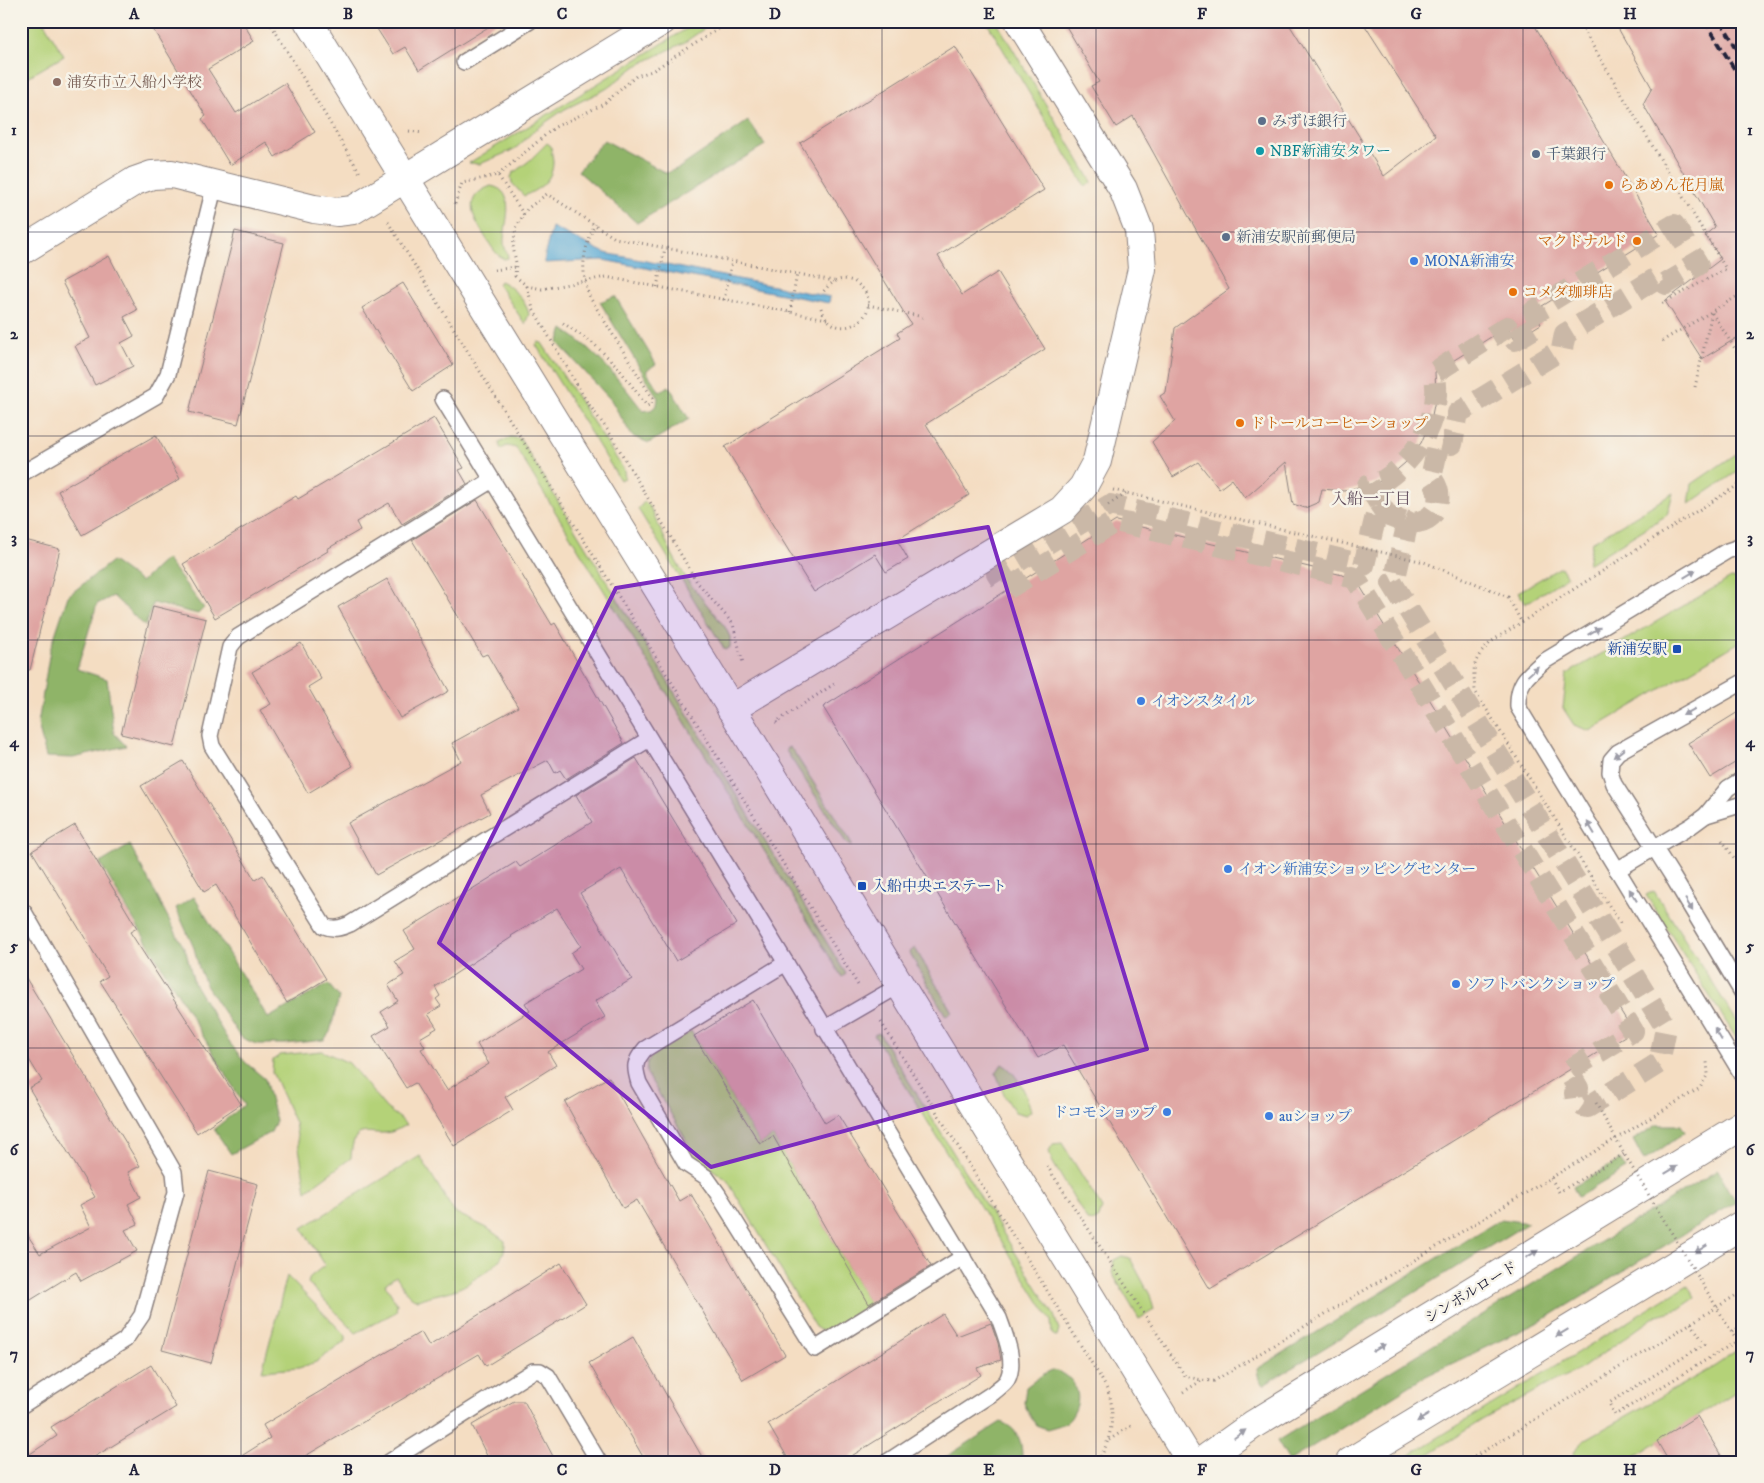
<svg xmlns="http://www.w3.org/2000/svg" width="1764" height="1483" font-family="'IM FELL DW Pica','Noto Serif JP',serif">
	<style>
		.green { fill: #b4d278; stroke: #6b7a5a }
		.forest { fill: #8fb468; stroke: #586b52 }
		.water { fill: #5baad5; stroke: #3e6688 }
		.building { fill: #dfa4a2; fill-rule: evenodd }
		.lines { fill: none; stroke-linecap: round; stroke-linejoin: round }
		.pedestrian-tunnel { stroke: #cab8a7; stroke-width: 22; stroke-dasharray: 22 11; stroke-linecap: butt }
		.service-casing { stroke: #8b807e; stroke-width: 18 }
		.tertiary-casing { stroke: #8b807e; stroke-width: 30 }
		.path { stroke: #8b807e; stroke-width: 3; stroke-dasharray: 1 4; stroke-linecap: butt }
		.service { stroke: #fff; stroke-width: 15 }
		.tertiary { stroke: #fff; stroke-width: 28 }
		.rail { stroke: #22223b; stroke-width: 4; stroke-dasharray: 8 4; stroke-linecap: butt }
		.path-bridge { stroke: #8b807e; stroke-width: 3; stroke-dasharray: 1 4; stroke-linecap: butt }
		.oneway { fill: #9c9ca7 }
		.marked { fill: #7b2cbf; fill-opacity: 0.2; stroke: #7b2cbf; stroke-width: 4; stroke-linejoin: round }
		.grid { fill: none; stroke: #22223b; stroke-width: 1; stroke-opacity: 0.55 }
		.education-dot { fill: #8d6e63; stroke: #f7f3e8; stroke-width: 2 }
		.service-dot { fill: #5c6f8a; stroke: #f7f3e8; stroke-width: 2 }
		.culture-dot { fill: #0f9aa8; stroke: #f7f3e8; stroke-width: 2 }
		.food-dot { fill: #e8710a; stroke: #f7f3e8; stroke-width: 2 }
		.shop-dot { fill: #3f7fe0; stroke: #f7f3e8; stroke-width: 2 }
		.transit-dot { fill: #1a4fb4; stroke: #f7f3e8; stroke-width: 2 }
		.labels { text-anchor: middle; stroke-width: 5; stroke-linejoin: round; paint-order: stroke }
		.education-label { font-size: 15px; fill: #785e54; stroke: #f7f3e8; text-anchor: start }
		.service-label { font-size: 15px; fill: #4e5e75; stroke: #f7f3e8; text-anchor: start }
		.culture-label { font-size: 15px; fill: #0d838f; stroke: #f7f3e8; text-anchor: start }
		.food-label { font-size: 15px; fill: #c56008; stroke: #f7f3e8; text-anchor: start }
		.shop-label { font-size: 15px; fill: #366cbe; stroke: #f7f3e8; text-anchor: start }
		.transit-label { font-size: 15px; fill: #164399; stroke: #f7f3e8; text-anchor: end }
		.street-label { font-size: 15px; fill: #22223b; stroke: #f7f3e8 }
		.neighbourhood-label { font-size: 16px; fill: #64505f; stroke: #f7f3e8 }
		.neatline { fill: none; stroke: #22223b; stroke-width: 2 }
		.grid-label { font-size: 16px; text-anchor: middle; font-weight: bold; fill: #22223b }
	</style>
	<rect width="100%" height="100%" fill="#f7f3e8"/>
	<filter id="ink" filterUnits="userSpaceOnUse"><feTurbulence type="fractalNoise" baseFrequency=".02" numOctaves="2"/><feDisplacementMap in="SourceGraphic" scale="10" xChannelSelector="R" yChannelSelector="G"/><feConvolveMatrix kernelMatrix="1 2 1 2 8 2 1 2 1" color-interpolation-filters="sRGB"/></filter>
	<filter id="wash" filterUnits="userSpaceOnUse"><feTurbulence type="fractalNoise" baseFrequency=".0096" numOctaves="4" result="noise"/><feDisplacementMap in="SourceGraphic" scale="20" xChannelSelector="R" yChannelSelector="G"/><feGaussianBlur stdDeviation="1.12" result="paint"/><feColorMatrix in="noise" values="0 0 0 0 0 0 0 0 0 0 0 0 0 0 0 0 0 1.4 0 .05"/><feComposite in="paint" operator="in"/></filter>
	<g filter="url(#wash)">
		<rect width="100%" height="100%" fill="#f4ddc2"/>
		<g class="green">
			<polygon points="21,21 43,21 64,56 21,81"/>
			<polygon points="699,21 712,21 711,24 685,42 636,66 606,89 565,109 536,129 515,149 480,164 469,163"/>
			<polygon points="986,21 996,21 1092,182 1085,186"/>
			<path d="M547,143L551,146C551,152 553,157 553,162C553,181 539,189 524,196L512,183L511,177L513,173L529,161Z"/>
			<path d="M491,186C519,191 503,226 504,243C504,249 508,252 508,258L504,259C496,255 491,246 486,238C473,218 461,197 491,186Z"/>
			<path d="M500,281C512,286 526,301 529,314L525,324L498,284Z"/>
			<polygon points="538,342 542,343 624,470 625,478 620,480 536,345"/>
			<polygon points="511,437 520,439 846,974 842,977 516,448 507,446 501,449 499,443"/>
			<polygon points="1736,454 1743,465 1743,468 1689,504 1692,484"/>
			<polygon points="1673,493 1667,515 1588,564 1592,542"/>
			<polygon points="644,502 649,505 672,554 687,580 725,627 730,637 730,647 725,650 638,509"/>
			<polygon points="1561,567 1567,577 1525,604 1518,592"/>
			<polygon points="1731,578 1743,581 1743,640 1590,731 1574,725 1563,708 1567,674"/>
			<polygon points="789,747 794,752 851,842 851,846 847,844 788,754 786,749"/>
			<polygon points="1654,891 1743,1031 1743,1043 1740,1044 1646,895"/>
			<polygon points="915,948 952,1012 946,1016 909,952"/>
			<polygon points="691,1031 760,1144 773,1136 870,1305 870,1308 833,1332 823,1332 815,1327 727,1180 697,1158 646,1072 647,1062 653,1055"/>
			<polygon points="879,1033 1054,1315 1059,1330 1057,1337 1052,1334 1051,1321 874,1035"/>
			<path d="M322,1051L349,1063L386,1108L401,1119L406,1125C401,1127 396,1131 391,1132C368,1137 353,1120 351,1158L306,1191L295,1123L272,1072L273,1060L280,1055Z"/>
			<path d="M1002,1064C1017,1072 1027,1094 1031,1111L1026,1115L1015,1112L1004,1095L996,1073Z"/>
			<polygon points="1062,1143 1102,1208 1099,1218 1095,1221 1087,1220 1052,1161 1049,1151 1053,1144"/>
			<path d="M420,1156L454,1212L487,1228L505,1241C506,1260 491,1269 476,1278C471,1281 465,1286 459,1288C446,1294 432,1294 418,1300C406,1297 403,1285 396,1276L385,1284L397,1304L396,1312L356,1333L308,1283L310,1277L325,1265L302,1228Z"/>
			<polygon points="1122,1256 1130,1258 1150,1295 1154,1310 1139,1319 1112,1273 1114,1260"/>
			<polygon points="287,1276 346,1336 346,1341 316,1362 299,1368 262,1371"/>
			<polygon points="1688,1285 1695,1298 1679,1309 1657,1315 1581,1369 1547,1385 1482,1420 1416,1462 1398,1462"/>
			<polygon points="1743,1347 1743,1387 1626,1462 1571,1462 1575,1450 1586,1439 1715,1366"/>
		</g>
		<g class="forest">
			<polygon points="748,121 765,145 637,223 578,171 604,140 666,173 679,168"/>
			<path d="M615,296L656,364L646,371L660,392L669,386L689,419L649,443L632,436L611,400L558,343L563,329C596,351 619,379 643,411L651,410L657,405L658,398L600,302Z"/>
			<polygon points="166,559 204,608 198,614 153,603 145,626 113,596 97,604 77,669 107,679 114,733 126,746 73,758 46,757 38,724 50,650 68,596 112,561 141,582"/>
			<polygon points="130,845 186,952 194,983 229,1042 245,1062 265,1079 276,1121 271,1132 231,1154 214,1129 244,1105 100,863"/>
			<polygon points="194,897 268,1018 328,984 339,997 330,1032 324,1040 285,1044 256,1044 240,1037 207,987 199,968 194,948 176,908"/>
			<polygon points="1657,1125 1681,1125 1685,1132 1644,1161 1633,1140"/>
			<polygon points="1620,1160 1626,1169 1578,1197 1573,1187"/>
			<polygon points="1718,1170 1736,1202 1545,1319 1424,1377 1289,1461 1277,1441"/>
			<polygon points="1501,1219 1528,1223 1264,1385 1259,1380 1257,1369"/>
			<path d="M1052,1370C1073,1373 1085,1395 1073,1414C1072,1416 1071,1418 1069,1420C1064,1425 1053,1427 1047,1429L1036,1425L1030,1416L1024,1403L1026,1387L1042,1375Z"/>
			<path d="M1001,1422C1018,1429 1022,1440 1022,1458L1016,1462H938Z"/>
		</g>
		<polygon class="water" points="552,227 605,253 830,297 829,303 603,260 545,263 545,253"/>
		<g id="blocks">
			<g class="building">
				<polygon points="148,21 242,21 254,41 208,69 236,113 285,83 315,132 275,157 266,142 230,165 202,119 206,116"/>
				<polygon points="372,21 498,21 419,70 405,47 393,54"/>
				<polygon points="1063,21 1287,21 1384,176 1436,136 1362,21 1532,21 1659,234 1534,311 1541,324 1515,340 1507,327 1435,372 1436,395 1431,420 1421,443 1405,463 1385,480 1344,491 1322,489 1319,502 1305,508 1293,504 1286,462 1245,498 1232,479 1219,489 1198,462 1173,477 1152,442 1175,421 1160,396 1166,392 1175,328 1229,289 1133,116 1116,127 1091,86 1099,82"/>
				<polygon points="1614,21 1743,21 1743,334 1702,359 1665,301 1721,259 1705,235 1715,227 1643,104 1652,88"/>
				<polygon points="955,46 1044,190 938,256 962,295 998,272 1045,349 926,424 969,495 897,540 908,559 886,572 875,554 814,592 725,447 900,338 897,333 911,324 800,143"/>
				<polygon points="235,231 284,243 238,424 189,412"/>
				<polygon points="109,256 137,310 124,317 134,336 121,343 133,366 95,385 75,346 90,338 62,282"/>
				<polygon points="403,283 453,365 413,391 362,308"/>
				<polygon points="434,418 464,468 459,470 467,484 402,524 389,503 356,522 360,530 327,549 328,551 215,618 183,564 296,496 298,499"/>
				<polygon points="156,435 180,479 82,535 58,491"/>
				<polygon points="477,500 552,625 555,623 624,743 566,779 560,770 555,773 548,760 481,795 490,813 376,875 348,823 461,761 452,743 518,707 487,654 482,656 412,540"/>
				<polygon points="1116,521 1355,578 1633,1031 1210,1289 1063,1045 1038,1058 823,707"/>
				<polygon points="21,539 60,549 30,670 21,669"/>
				<polygon points="387,579 449,691 400,718 338,607"/>
				<polygon points="153,606 206,619 174,747 121,734"/>
				<polygon points="301,643 321,679 308,687 353,766 308,793 260,710 271,704 252,672"/>
				<polygon points="1743,709 1743,758 1710,778 1688,743"/>
				<path d="M636,758L737,924L676,961L621,869L580,893L632,979L595,1001L605,1017L548,1052L556,1065L505,1097L513,1110L454,1146L415,1083L406,1088L373,1036L390,1026L381,1012L398,1001L388,985L404,975L395,961L415,949L404,931L516,862L520,867L592,822L576,795ZM557,908L581,946L571,953L581,969L525,1003L530,1011L477,1044L489,1064L447,1090L421,1049L425,1047L420,1038L437,1028L428,1014L441,1006L436,999L440,996L435,987L512,937L511,936Z"/>
				<polygon points="183,761 255,880 263,875 326,979 287,1003 216,885 204,892 141,786"/>
				<polygon points="75,825 137,928 130,932 241,1104 197,1133 100,981 108,976 32,851"/>
				<polygon points="21,970 140,1166 128,1172 141,1197 128,1204 138,1224 125,1230 137,1251 81,1281 76,1272 21,1306 21,1225 40,1254 91,1227 80,1205 95,1197 29,1088 42,1081 21,1046"/>
				<polygon points="753,1000 825,1123 838,1115 931,1266 869,1304 773,1136 760,1144 694,1036"/>
				<polygon points="609,1077 679,1201 691,1194 785,1355 743,1380 637,1200 623,1208 565,1102"/>
				<polygon points="209,1171 258,1184 211,1363 162,1350"/>
				<polygon points="561,1263 586,1304 486,1366 479,1354 295,1462 232,1462 270,1438 263,1425 421,1332 429,1346"/>
				<polygon points="943,1314 957,1336 991,1323 998,1343 1001,1360 977,1368 981,1375 842,1462 790,1462 768,1424"/>
				<polygon points="633,1337 705,1462 646,1462 589,1363"/>
				<polygon points="151,1365 176,1407 86,1462 21,1462 21,1460 57,1436 51,1427"/>
				<polygon points="514,1401 524,1401 556,1462 490,1462 472,1425"/>
				<polygon points="1697,1416 1725,1462 1669,1462 1657,1441"/>
			</g>
		</g>
	</g>
	<g filter="url(#ink)">
		<use href="#blocks" fill-opacity="0" stroke="#8b807e" stroke-width="1"/>
		<g class="lines">
			<g class="pedestrian-tunnel">
				<path d="M1674,225L1698,265L1666,284L1660,276L1565,334L1562,349L1458,413L1452,444L1439,441L1431,478C1444,493 1440,518 1418,522C1407,524 1397,519 1387,515L1368,485C1374,483 1382,482 1386,479C1413,461 1434,428 1436,395C1437,388 1435,380 1435,372L1507,327L1515,340L1541,324L1534,311Z"/>
				<polygon points="1379,503 1387,515 1408,522 1394,582 1392,583 1666,1028 1659,1063 1588,1107 1583,1106 1576,1101 1575,1093 1578,1088 1568,1071 1633,1031 1355,578 1116,521 1007,589 997,574 1110,505 1364,565"/>
			</g>
			<g class="service-casing">
				<g id="service">
					<polyline points="464,62 530,21"/>
					<path d="M443,399L786,963L999,1318C1005,1335 1017,1362 1007,1380C1005,1384 997,1389 993,1393L887,1462"/>
					<polyline points="21,474 156,396 168,374 215,184"/>
					<path d="M492,480L238,637L230,647L210,736L212,746L324,926C334,930 341,928 350,924L649,739"/>
					<path d="M1743,547H1739L1727,551L1543,662C1526,676 1517,684 1518,707L1743,1076"/>
					<polyline points="1743,682 1618,752 1611,760 1610,772 1614,784 1671,874 1743,994"/>
					<polyline points="1706,815 1743,804"/>
					<polyline points="1617,870 1691,826 1706,815 1728,788 1743,779"/>
					<path d="M786,963L645,1049C634,1062 634,1067 639,1083L686,1164L706,1177L718,1194L815,1349L963,1257"/>
					<polyline points="824,1029 900,985"/>
					<polyline points="21,1406 125,1340 142,1315 176,1192 174,1172 24,912"/>
					<polyline points="389,1462 533,1371 540,1371 548,1376 599,1462"/>
				</g>
			</g>
			<g class="tertiary-casing">
				<g id="tertiary">
					<polyline points="308,21 714,680 1191,1462"/>
					<polyline points="21,251 135,181 152,175 172,174 314,209 337,212 353,210 662,21"/>
					<polyline points="731,709 1062,510 1083,487 1097,461 1142,269 1139,230 1123,189 1019,21"/>
					<polyline points="1201,1462 1254,1424 1743,1125"/>
					<polyline points="1350,1462 1743,1224"/>
				</g>
			</g>
			<g class="path">
				<polyline points="269,21 360,173"/>
				<polyline points="1578,21 1726,269 1661,304"/>
				<polyline points="409,131 423,133"/>
				<polyline points="498,175 555,127 604,104 636,76 652,71 731,21"/>
				<polyline points="455,204 462,183 498,175 524,215"/>
				<polyline points="388,222 858,985"/>
				<polyline points="494,270 516,267"/>
				<polyline points="527,286 533,309 587,402 609,432 697,582 733,624 743,663"/>
				<polyline points="657,287 665,248"/>
				<polyline points="724,300 732,261"/>
				<polyline points="868,305 923,317"/>
				<path d="M821,308C835,348 885,316 863,289C859,285 855,281 850,280C839,277 830,283 823,292"/>
				<polyline points="790,312 797,274"/>
				<polyline points="1712,313 1743,361"/>
				<polyline points="827,319 606,277 542,289 527,286 515,276 516,263 513,246 516,228 527,209 547,194 615,238 834,281"/>
				<path d="M563,323L594,344L617,366L647,406L652,404L653,399L589,296C580,267 583,251 595,224"/>
				<polyline points="1662,341 1743,293"/>
				<polyline points="1695,387 1712,312"/>
				<polyline points="1113,490 1424,562 1508,597 1522,623"/>
				<polyline points="1108,505 1127,493"/>
				<polyline points="777,723 776,722 834,684"/>
				<polyline points="1722,840 1743,871"/>
				<path d="M1620,923L1475,691C1473,664 1472,661 1492,641L1743,482"/>
				<path d="M881,1022L1101,1378C1104,1384 1108,1390 1110,1397C1115,1418 1110,1444 1097,1462"/>
				<polyline points="1047,1166 1185,1376 1201,1380 1214,1381 1700,1088 1708,1074 1707,1062"/>
				<polyline points="1551,1178 1559,1192 1624,1154"/>
				<polyline points="1691,1323 1705,1344 1609,1403 1615,1415 1716,1354"/>
				<polyline points="1732,1332 1743,1325"/>
				<polyline points="1183,1392 1201,1381"/>
				<polyline points="1109,1440 1134,1424"/>
				<polyline points="1466,1462 1743,1291"/>
			</g>
			<use href="#service" class="service"/>
			<use href="#tertiary" class="tertiary"/>
			<g class="rail">
				<polyline points="1705,21 1743,83"/>
				<polyline points="1721,21 1743,59"/>
			</g>
			<polyline class="path-bridge" points="1596,1103 1624,1154 1737,1341 1716,1354"/>
		</g>
		<defs><path id="oneway-solid" d="M-6-.8H1V-3.2L6.5 0L1 3.2V.8H-6Z" transform="scale(1.25)"/></defs>
		<g class="oneway">
			<use href="#oneway-solid" transform="translate(1690 574) rotate(-31)"/>
			<use href="#oneway-solid" transform="translate(1594 631) rotate(-31)"/>
			<use href="#oneway-solid" transform="translate(1533 671) rotate(-43)"/>
			<use href="#oneway-solid" transform="translate(1689 712) rotate(151)"/>
			<use href="#oneway-solid" transform="translate(1619 753) rotate(142)"/>
			<use href="#oneway-solid" transform="translate(1591 828) rotate(-121)"/>
			<use href="#oneway-solid" transform="translate(1633 895) rotate(-122)"/>
			<use href="#oneway-solid" transform="translate(1689 905) rotate(59)"/>
			<use href="#oneway-solid" transform="translate(1718 1034) rotate(-121)"/>
			<use href="#oneway-solid" transform="translate(1671 1170) rotate(-31)"/>
			<use href="#oneway-solid" transform="translate(1701 1249) rotate(149)"/>
			<use href="#oneway-solid" transform="translate(1532 1254) rotate(-31)"/>
			<use href="#oneway-solid" transform="translate(1562 1333) rotate(149)"/>
			<use href="#oneway-solid" transform="translate(1379 1348) rotate(-31)"/>
			<use href="#oneway-solid" transform="translate(1423 1418) rotate(149)"/>
			<use href="#oneway-solid" transform="translate(1240 1434) rotate(-35)"/>
		</g>
	</g>
	<path class="marked" d="M988,527L1147,1049L711,1167L439,943L616,588Z"/>
	<path class="grid" d="M241,21V1462M455,21V1462M668,21V1462M882,21V1462M1096,21V1462M1309,21V1462M1523,21V1462M21,232H1743M21,436H1743M21,640H1743M21,844H1743M21,1048H1743M21,1252H1743"/>
	<circle class="education-dot" cx="57" cy="82" r="5"/>
	<g class="service-dot">
		<circle cx="1262" cy="121" r="5"/>
		<circle cx="1536" cy="154" r="5"/>
		<circle cx="1226" cy="237" r="5"/>
	</g>
	<circle class="culture-dot" cx="1260" cy="151" r="5"/>
	<g class="food-dot">
		<circle cx="1609" cy="185" r="5"/>
		<circle cx="1637" cy="241" r="5"/>
		<circle cx="1513" cy="292" r="5"/>
		<circle cx="1240" cy="423" r="5"/>
	</g>
	<g class="shop-dot">
		<circle cx="1414" cy="261" r="5"/>
		<circle cx="1141" cy="701" r="5"/>
		<circle cx="1228" cy="869" r="5"/>
		<circle cx="1456" cy="984" r="5"/>
		<circle cx="1167" cy="1112" r="5"/>
		<circle cx="1269" cy="1116" r="5"/>
	</g>
	<g class="transit-dot">
		<rect x="1672" y="644" width="10" height="10" rx="2.5"/>
		<rect x="857" y="881" width="10" height="10" rx="2.5"/>
	</g>
	<g class="labels">
		<g class="education-label">
			<text x="67" y="87">浦安市立入船小学校</text>
		</g>
		<g class="service-label">
			<text x="1272" y="126">みずほ銀行</text>
			<text x="1546" y="159">千葉銀行</text>
			<text x="1236" y="242">新浦安駅前郵便局</text>
		</g>
		<g class="culture-label">
			<text x="1270" y="156">NBF新浦安タワー</text>
		</g>
		<g class="food-label">
			<text x="1619" y="190">らあめん花月嵐</text>
			<text x="1627" y="246" text-anchor="end">マクドナルド</text>
			<text x="1523" y="297">コメダ珈琲店</text>
			<text x="1250" y="428">ドトールコーヒーショップ</text>
		</g>
		<g class="shop-label">
			<text x="1424" y="266">MONA新浦安</text>
			<text x="1151" y="706">イオンスタイル</text>
			<text x="1238" y="874">イオン新浦安ショッピングセンター</text>
			<text x="1466" y="989">ソフトバンクショップ</text>
			<text x="1157" y="1117" text-anchor="end">ドコモショップ</text>
			<text x="1279" y="1121">auショップ</text>
		</g>
		<g class="transit-label">
			<text x="1667" y="654">新浦安駅</text>
			<text x="872" y="891" text-anchor="start">入船中央エステート</text>
		</g>
		<g class="street-label">
			<text transform="translate(1471 1292) rotate(-31)" y="5">シンボルロード</text>
		</g>
		<g class="neighbourhood-label">
			<text x="1371" y="504">入船一丁目</text>
		</g>
	</g>
	<rect width="1764" height="1483" fill="none" stroke="#f7f3e8" stroke-width="55"/>
	<rect x="28" y="28" width="1708" height="1428" class="neatline"/>
	<g class="grid-label">
		<text x="134" y="19">A</text>
		<text x="348" y="19">B</text>
		<text x="562" y="19">C</text>
		<text x="775" y="19">D</text>
		<text x="989" y="19">E</text>
		<text x="1202" y="19">F</text>
		<text x="1416" y="19">G</text>
		<text x="1630" y="19">H</text>
		<text x="14" y="135">1</text>
		<text x="1750" y="135">1</text>
		<text x="14" y="339">2</text>
		<text x="1750" y="339">2</text>
		<text x="14" y="543">3</text>
		<text x="1750" y="543">3</text>
		<text x="14" y="747">4</text>
		<text x="1750" y="747">4</text>
		<text x="14" y="951">5</text>
		<text x="1750" y="951">5</text>
		<text x="14" y="1155">6</text>
		<text x="1750" y="1155">6</text>
		<text x="14" y="1359">7</text>
		<text x="1750" y="1359">7</text>
		<text x="134" y="1475">A</text>
		<text x="348" y="1475">B</text>
		<text x="562" y="1475">C</text>
		<text x="775" y="1475">D</text>
		<text x="989" y="1475">E</text>
		<text x="1202" y="1475">F</text>
		<text x="1416" y="1475">G</text>
		<text x="1630" y="1475">H</text>
	</g>
</svg>
